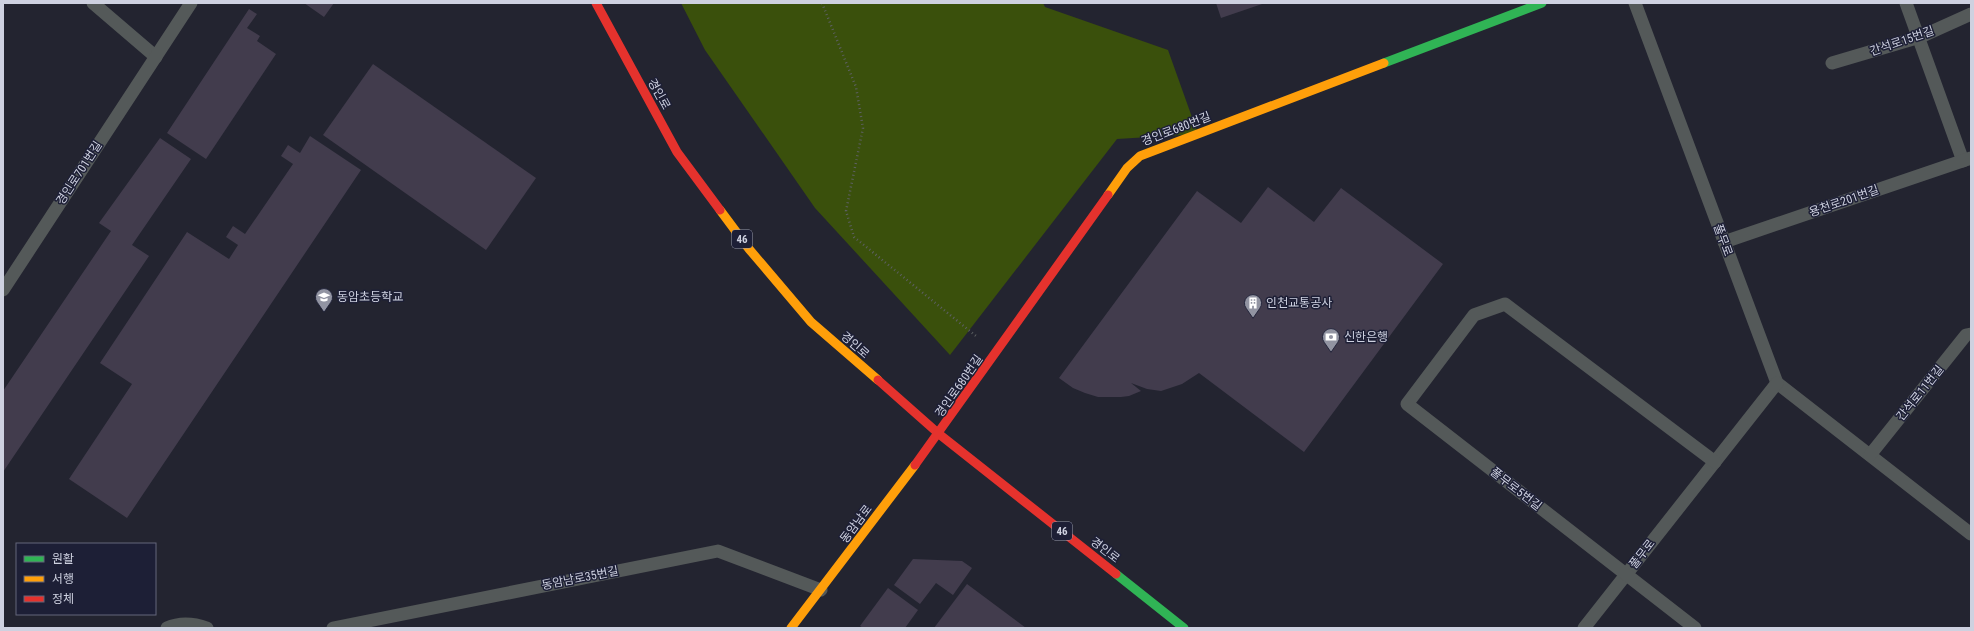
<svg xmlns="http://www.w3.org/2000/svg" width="1974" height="631" font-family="'Roboto Condensed','Noto Sans KR',sans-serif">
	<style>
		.forest { fill: #3a500c }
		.building { fill: #423c4d }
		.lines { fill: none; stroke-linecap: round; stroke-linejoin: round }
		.path { stroke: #5d6062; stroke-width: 2.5; stroke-dasharray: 1 3; stroke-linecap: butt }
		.lane { stroke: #545959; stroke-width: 13 }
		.fast { stroke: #30b455; stroke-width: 9 }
		.slow { stroke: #ff9f0a; stroke-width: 9 }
		.jam { stroke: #e5322d; stroke-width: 9 }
		.labels { text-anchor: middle; stroke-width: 3; stroke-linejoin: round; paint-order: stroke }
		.shield { fill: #1d1f36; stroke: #999cad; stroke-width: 1 }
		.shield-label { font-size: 11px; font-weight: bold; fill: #ced1e0 }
		.street-label { font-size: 12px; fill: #ced1e0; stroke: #1d1f36 }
		.poi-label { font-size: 12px; fill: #ced1e0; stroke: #1d1f36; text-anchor: start }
	</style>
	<rect width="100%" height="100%" fill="#232430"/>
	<polygon class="forest" points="681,3 1043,3 1045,7 1168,50 1198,134 1117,139 950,355 815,208 705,50"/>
	<g class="building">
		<polygon points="304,3 334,3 324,17"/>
		<polygon points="1216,3 1265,3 1221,18"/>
		<polygon points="249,9 257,14 247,28 260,36 257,41 276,54 206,159 167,133"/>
		<polygon points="373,64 536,178 486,250 323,135"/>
		<polygon points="310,136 361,170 127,518 69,479 132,384 100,363 187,232 229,259 238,245 226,237 233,226 245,234 293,164 281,156 288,145 300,153"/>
		<polygon points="160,138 191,159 132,245 149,256 3,472 3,391 111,231 99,223"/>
		<polygon points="1268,187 1314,222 1341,188 1443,264 1304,452 1199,373 1182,384 1161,391 1147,389 1131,383 1141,391 1129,396 1121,397 1098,397 1085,393 1073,388 1059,378 1197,191 1241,223"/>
		<polygon points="913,559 962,561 972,568 953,595 936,583 920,604 894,585"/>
		<polygon points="967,584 1026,628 934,628"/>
		<polygon points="888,588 918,610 905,628 863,628 860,626"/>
	</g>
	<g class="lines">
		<polyline class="path" points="822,3 856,87 863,128 846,211 854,237 976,336"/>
		<g class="lane">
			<polyline points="93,3 156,57"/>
			<polyline points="1635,3 1777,383"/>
			<polyline points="1906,3 1963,161"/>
			<polyline points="1832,63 1920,37 1971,14"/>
			<polyline points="1724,242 1971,158"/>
			<polyline points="3,290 191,3"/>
			<polyline points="1777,383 1971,534"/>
			<polyline points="1870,455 1966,335 1971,334"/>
			<path d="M167,628C180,622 193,623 207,628"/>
			<polyline points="333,628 718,551 821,590"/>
			<polyline points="1584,628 1777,383"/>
			<polyline points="1695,628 1407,404 1474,315 1505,304 1715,462"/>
		</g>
		<g class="fast">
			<polyline points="1384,63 1542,3"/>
			<polyline points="1116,574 1184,628"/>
		</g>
		<g class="slow">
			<polyline points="1108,195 1127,168 1140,156 1384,63"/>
			<polyline points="720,210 749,249 811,322 878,380"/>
			<polyline points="791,628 915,465"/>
		</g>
		<g class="jam">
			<polyline points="596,3 677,152 720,210"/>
			<polyline points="878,380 939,434 1116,574"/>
			<polyline points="915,465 1108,195"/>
		</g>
	</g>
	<defs>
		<g id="school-pin" transform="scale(0.9)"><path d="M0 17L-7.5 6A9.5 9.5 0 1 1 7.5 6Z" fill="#9294a2" stroke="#1d1f36"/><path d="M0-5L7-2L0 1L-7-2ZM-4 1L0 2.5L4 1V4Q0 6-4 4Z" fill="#fff"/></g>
		<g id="building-pin" transform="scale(0.9)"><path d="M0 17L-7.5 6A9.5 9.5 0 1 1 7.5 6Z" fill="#9294a2" stroke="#1d1f36"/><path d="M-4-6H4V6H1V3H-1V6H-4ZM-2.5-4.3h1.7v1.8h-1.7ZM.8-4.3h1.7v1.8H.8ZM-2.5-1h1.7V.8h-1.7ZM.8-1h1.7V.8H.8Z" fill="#fff"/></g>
		<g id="bank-pin" transform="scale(0.9)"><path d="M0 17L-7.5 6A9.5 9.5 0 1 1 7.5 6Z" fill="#9294a2" stroke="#1d1f36"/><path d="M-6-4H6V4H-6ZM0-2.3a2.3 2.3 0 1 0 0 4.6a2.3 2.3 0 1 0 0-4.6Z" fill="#fff"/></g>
	</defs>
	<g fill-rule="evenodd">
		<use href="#school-pin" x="324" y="297"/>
		<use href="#building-pin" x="1253" y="303"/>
		<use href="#bank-pin" x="1331" y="337"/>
	</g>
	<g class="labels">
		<g class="shield">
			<rect x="732" y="230" width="20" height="18" rx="3"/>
			<rect x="1052" y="522" width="20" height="18" rx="3"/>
		</g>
		<g class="shield-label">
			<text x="742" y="243">46</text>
			<text x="1062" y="535">46</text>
		</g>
		<g class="street-label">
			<text transform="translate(1902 41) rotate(-19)" y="4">간석로15번길</text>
			<text transform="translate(659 94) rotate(61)" y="4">경인로</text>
			<text transform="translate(1176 129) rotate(-21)" y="4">경인로680번길</text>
			<text transform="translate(79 173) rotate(-57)" y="4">경인로701번길</text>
			<text transform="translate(1844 201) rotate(-19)" y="4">용천로201번길</text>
			<text transform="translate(1723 240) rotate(70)" y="4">풀무로</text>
			<text transform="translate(855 345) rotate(41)" y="4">경인로</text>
			<text transform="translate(959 386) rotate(-55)" y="4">경인로680번길</text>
			<text transform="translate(1920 393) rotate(-51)" y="4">간석로11번길</text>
			<text transform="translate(1516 489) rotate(38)" y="4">풀무로5번길</text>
			<text transform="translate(856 524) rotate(-53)" y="4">동암남로</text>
			<text transform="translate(1105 550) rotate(38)" y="4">경인로</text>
			<text transform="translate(1642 554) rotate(-52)" y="4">풀무로</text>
			<text transform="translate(580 578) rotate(-11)" y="4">동암남로35번길</text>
		</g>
		<g class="poi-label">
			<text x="337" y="301">동암초등학교</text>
			<text x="1266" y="307">인천교통공사</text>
			<text x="1344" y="341">신한은행</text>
		</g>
	</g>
	<rect width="1974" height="631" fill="none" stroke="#ced1e0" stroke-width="8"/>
	<rect x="16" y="543" width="140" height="72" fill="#1d1f36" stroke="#64667a"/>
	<rect x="24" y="556" width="20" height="6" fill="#30b455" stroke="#64667a"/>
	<text x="52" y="563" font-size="12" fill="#ced1e0">원활</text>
	<rect x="24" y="576" width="20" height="6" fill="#ff9f0a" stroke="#64667a"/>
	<text x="52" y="583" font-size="12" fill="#ced1e0">서행</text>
	<rect x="24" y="596" width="20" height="6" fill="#e5322d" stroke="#64667a"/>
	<text x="52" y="603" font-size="12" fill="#ced1e0">정체</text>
</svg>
